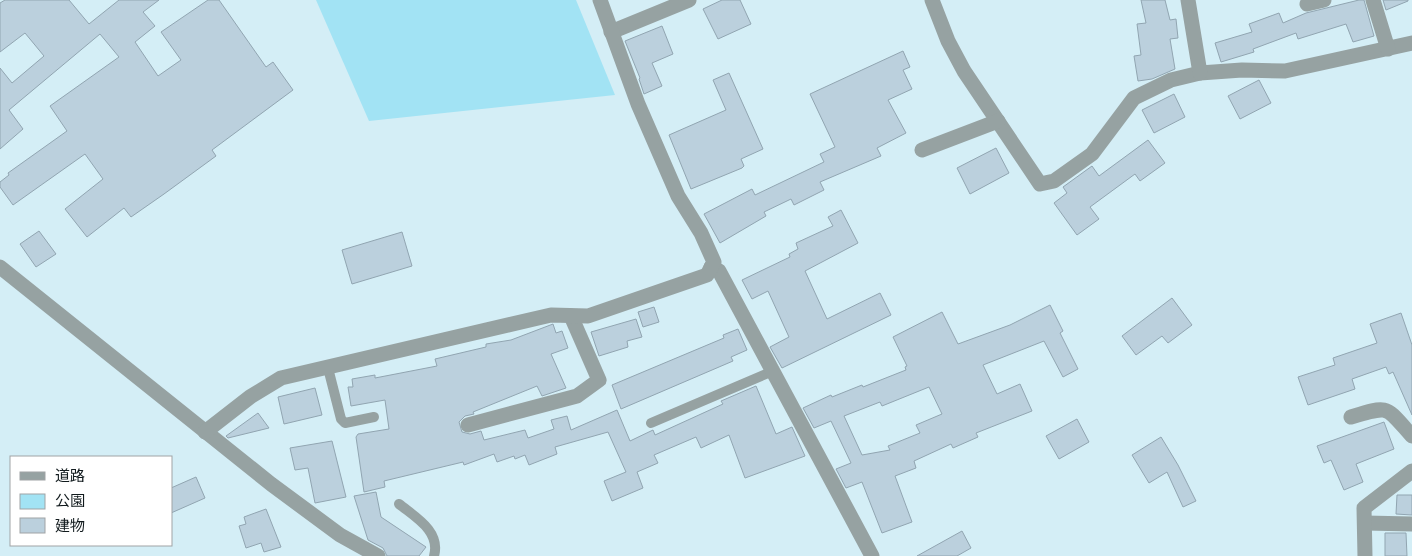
<svg xmlns="http://www.w3.org/2000/svg" width="1412" height="556" font-family="'Space Grotesk','Noto Sans JP',sans-serif">
	<style>
		.green { fill: #a2e3f4 }
		.building { fill: #bbd0dd; stroke: #91a5b1; fill-rule: evenodd }
		.lines { fill: none; stroke-linecap: round; stroke-linejoin: round }
		.lane { stroke: #96a2a2; stroke-width: 10 }
		.street { stroke: #96a2a2; stroke-width: 15 }
	</style>
	<rect width="100%" height="100%" fill="#d4eef6"/>
	<polygon class="green" points="316,0 576,0 615,95 369,121"/>
	<g class="building">
		<polygon points="5,0 69,0 89,24 119,0 159,0 143,12 155,26 135,42 158,76 181,60 161,32 208,0 219,0 266,67 273,62 293,90 212,150 216,156 164,194 131,217 124,208 87,237 65,209 103,179 85,154 13,205 0,187 0,182 9,175 8,173 67,131 50,106 119,57 100,34 9,110 23,129 0,149 0,68 12,83 44,56 25,33 0,52 0,3"/>
		<polygon points="722,0 740,0 751,24 718,39 703,9"/>
		<polygon points="1141,0 1165,0 1170,20 1176,19 1178,38 1170,39 1175,69 1152,79 1138,81 1134,56 1141,55 1137,24 1146,23"/>
		<polygon points="1359,0 1364,0 1374,36 1353,42 1346,24 1298,39 1296,33 1253,49 1254,52 1221,62 1215,43 1252,32 1249,24 1279,13 1283,23 1306,13"/>
		<polygon points="1383,0 1408,0 1408,1 1386,10"/>
		<polygon points="662,26 673,54 652,63 662,86 644,94 639,79 640,78 625,41"/>
		<polygon points="903,51 910,67 903,70 912,89 888,100 906,133 877,148 881,156 820,182 824,190 794,205 791,199 764,212 766,216 720,243 704,214 752,189 755,195 824,162 820,154 835,147 810,94"/>
		<polygon points="729,73 763,149 741,159 744,166 742,168 691,189 669,135 726,110 713,80"/>
		<polygon points="1259,80 1271,103 1240,119 1228,96"/>
		<polygon points="1174,94 1185,117 1154,133 1142,110"/>
		<polygon points="1148,140 1165,163 1140,181 1135,174 1090,207 1099,219 1077,235 1054,203 1067,193 1063,187 1092,166 1099,176"/>
		<polygon points="996,148 1009,173 970,194 957,168"/>
		<polygon points="841,210 858,243 805,271 827,319 880,293 891,315 782,368 770,347 789,337 768,291 752,299 742,280 790,257 789,254 798,249 796,243 833,226 828,217"/>
		<polygon points="39,231 56,254 36,267 20,244"/>
		<polygon points="402,232 412,266 352,284 342,250"/>
		<polygon points="1172,298 1192,325 1168,343 1162,336 1136,355 1122,336"/>
		<path d="M1050,305L1063,331L1060,333L1078,369L1063,377L1044,341L983,365L997,394L1020,384L1032,411L976,433L978,437L953,448L951,444L914,461L916,468L895,476L912,522L882,533L862,482L846,488L836,469L851,463L831,421L814,428L803,408L831,395L832,397L862,385L863,387L906,370L905,367L907,366L893,337L942,312L958,344L1010,325ZM929,387L942,414L916,425L920,433L888,446L890,450L862,455L844,416L880,402L882,406Z"/>
		<polygon points="654,307 659,322 643,327 638,312"/>
		<polygon points="1401,313 1412,345 1412,415 1393,372 1389,374 1386,367 1352,379 1355,389 1308,405 1298,377 1335,365 1333,358 1377,343 1370,324"/>
		<polygon points="636,319 642,337 627,341 628,347 599,356 591,332"/>
		<polygon points="553,324 556,333 562,331 568,348 551,354 566,388 542,396 537,386 473,412 474,414 465,416 459,422 462,432 470,434 481,431 484,440 525,430 528,438 554,429 551,420 567,416 571,430 617,410 630,441 653,430 655,435 723,404 721,401 756,386 776,434 792,427 805,456 745,478 729,435 701,448 696,437 654,455 658,463 637,472 643,488 612,501 604,481 626,472 608,432 555,447 557,454 529,465 525,455 515,459 514,456 497,462 494,454 464,465 463,462 384,481 385,487 364,492 356,437 358,434 389,429 385,400 351,406 348,387 353,387 352,379 375,375 375,378 437,366 435,359 486,347 486,344 511,340"/>
		<polygon points="738,329 747,350 731,357 733,361 621,409 612,385 724,338 723,335"/>
		<polygon points="315,388 322,415 284,424 278,397"/>
		<polygon points="258,413 269,428 228,438 226,436"/>
		<polygon points="1077,419 1089,442 1059,459 1046,436"/>
		<polygon points="1384,422 1394,449 1356,464 1363,482 1344,490 1331,460 1324,463 1317,446"/>
		<polygon points="1161,437 1178,465 1196,501 1183,507 1167,472 1149,483 1132,455"/>
		<polygon points="332,441 346,497 315,503 308,468 295,470 290,448"/>
		<polygon points="196,477 205,498 171,513 171,488"/>
		<polygon points="376,492 381,517 426,547 419,556 387,556 383,548 368,540 354,496"/>
		<polygon points="1397,495 1412,495 1412,515 1396,514"/>
		<polygon points="266,509 281,547 264,552 261,543 246,548 239,526 246,524 244,517"/>
		<polygon points="962,531 971,548 957,556 917,556"/>
		<polygon points="1385,533 1406,533 1407,556 1385,556"/>
	</g>
	<g class="lines">
		<g class="lane">
			<polyline points="328,368 341,419 345,423 374,417"/>
			<polyline points="651,423 773,371"/>
			<path d="M399,504C415,517 441,531 434,556"/>
		</g>
		<g class="street">
			<polyline points="932,0 948,41 964,71 1040,184 1054,181 1092,154 1134,98 1171,80 1200,73 1242,70 1285,71 1412,43"/>
			<polyline points="1188,0 1200,73"/>
			<polyline points="1373,0 1388,49"/>
			<polyline points="1307,4 1324,0"/>
			<polyline points="611,32 689,0"/>
			<polyline points="922,150 998,121"/>
			<polyline points="0,267 271,484 340,535 378,556"/>
			<polyline points="711,267 719,271 872,556"/>
			<path d="M1351,417C1390,405 1385,406 1412,436"/>
			<polyline points="468,425 577,396 599,380 571,316"/>
			<polyline points="205,432 250,397 281,378 551,315 588,316 707,275 714,262 701,233 678,196 638,104 600,0"/>
			<polyline points="1365,523 1412,524"/>
			<polyline points="1365,556 1364,508 1412,471"/>
		</g>
	</g>
	<rect x="10" y="456" width="162" height="90" fill="#ffffff" stroke="#a0a3a5"/>
	<rect x="20" y="472" width="25" height="8" fill="#96a2a2" stroke="#a0a3a5"/>
	<text x="55" y="481" font-size="15" fill="#111a1d">道路</text>
	<rect x="20" y="494" width="25" height="15" fill="#a2e3f4" stroke="#a0a3a5"/>
	<text x="55" y="506" font-size="15" fill="#111a1d">公園</text>
	<rect x="20" y="518" width="25" height="15" fill="#bbd0dd" stroke="#a0a3a5"/>
	<text x="55" y="531" font-size="15" fill="#111a1d">建物</text>
</svg>
